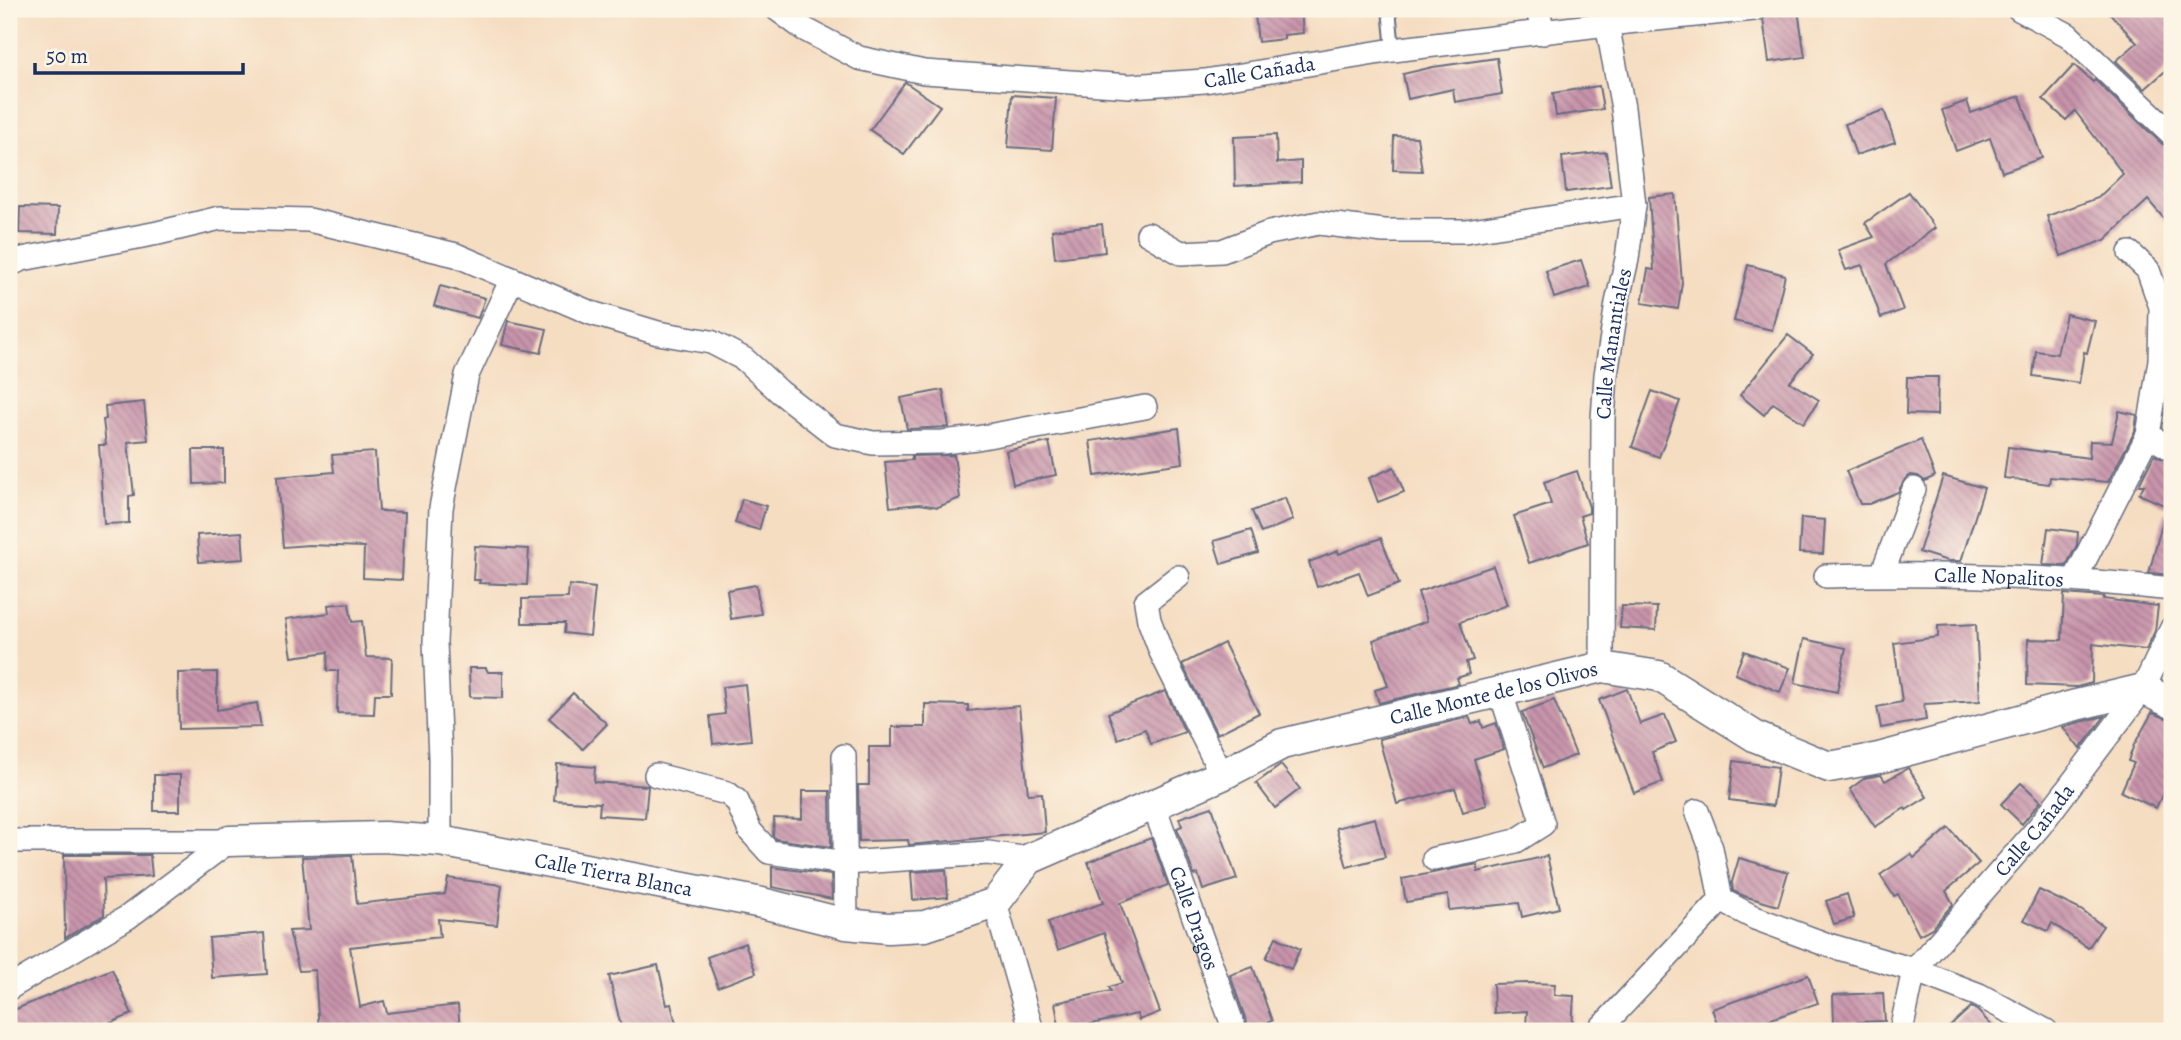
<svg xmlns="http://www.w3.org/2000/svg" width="2181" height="1040" font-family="Alegreya,serif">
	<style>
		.building { fill: url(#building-back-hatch) }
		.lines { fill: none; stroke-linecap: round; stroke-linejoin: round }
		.service-casing { stroke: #676c81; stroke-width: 16 }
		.minor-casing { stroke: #676c81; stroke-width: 26 }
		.tertiary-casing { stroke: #676c81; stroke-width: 33 }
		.service { stroke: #fff; stroke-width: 12 }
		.minor { stroke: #fff; stroke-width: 23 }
		.tertiary { stroke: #fff; stroke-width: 30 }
		.labels { text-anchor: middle; stroke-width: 5; stroke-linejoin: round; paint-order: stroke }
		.street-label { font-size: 21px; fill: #1b2f5e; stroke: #fcf5e5 }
	</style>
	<defs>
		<pattern id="building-back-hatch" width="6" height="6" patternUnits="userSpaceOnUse" patternTransform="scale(1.75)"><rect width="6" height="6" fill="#c894ab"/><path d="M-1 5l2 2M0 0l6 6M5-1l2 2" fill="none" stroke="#a2798e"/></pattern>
	</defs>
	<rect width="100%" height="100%" fill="#fcf5e5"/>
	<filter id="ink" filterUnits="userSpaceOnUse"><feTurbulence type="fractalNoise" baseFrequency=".0143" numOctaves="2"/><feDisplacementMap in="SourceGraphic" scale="14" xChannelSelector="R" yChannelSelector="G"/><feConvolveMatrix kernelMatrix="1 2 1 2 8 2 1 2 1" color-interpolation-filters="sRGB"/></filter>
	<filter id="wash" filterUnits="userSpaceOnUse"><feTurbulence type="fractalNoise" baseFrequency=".00686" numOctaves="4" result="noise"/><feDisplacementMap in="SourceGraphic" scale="28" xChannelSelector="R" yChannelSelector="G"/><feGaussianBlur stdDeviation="1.57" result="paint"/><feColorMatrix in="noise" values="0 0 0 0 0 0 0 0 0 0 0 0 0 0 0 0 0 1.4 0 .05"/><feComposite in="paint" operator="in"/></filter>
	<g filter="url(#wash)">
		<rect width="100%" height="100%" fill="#f5ddc1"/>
		<g id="blocks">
			<g class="building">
				<polygon points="2106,9 2172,9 2172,65 2145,89 2116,61 2137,43"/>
				<polygon points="1798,10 1805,57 1769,62 1763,19 1767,15"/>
				<polygon points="1301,11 1303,33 1284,35 1284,39 1258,42 1255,15"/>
				<polygon points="1497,58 1502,94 1455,102 1453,89 1408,99 1403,74 1433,67"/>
				<polygon points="2074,65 2093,82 2095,80 2162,144 2172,148 2172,228 2148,200 2105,240 2061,256 2047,216 2098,198 2123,174 2075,111 2066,120 2043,99"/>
				<polygon points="905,82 940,106 904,154 870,130"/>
				<polygon points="1599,86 1603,109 1556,116 1553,93"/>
				<polygon points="1012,95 1056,98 1052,150 1008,147"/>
				<polygon points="2020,96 2042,158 2002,172 1990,138 1956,151 1942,110 1967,101 1971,113"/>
				<polygon points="1884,110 1895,142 1856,155 1845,124"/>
				<polygon points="1276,135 1277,163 1301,161 1301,182 1235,186 1234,137"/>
				<polygon points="1394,136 1417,137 1422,171 1393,170"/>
				<polygon points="1606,152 1611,186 1566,192 1562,157"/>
				<polygon points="1909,192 1935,228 1886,264 1903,310 1881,318 1862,265 1846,270 1838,250 1874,237 1865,223"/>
				<polygon points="1675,194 1682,283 1678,309 1642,303 1648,269 1654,270 1649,197"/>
				<polygon points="20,207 58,208 57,234 19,233"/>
				<polygon points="1102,224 1105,252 1055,258 1052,230"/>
				<polygon points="1581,260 1590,287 1554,298 1546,271"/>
				<polygon points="1748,265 1785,275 1772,330 1734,321"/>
				<polygon points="440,286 485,298 478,318 434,306"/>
				<polygon points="2066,314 2095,321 2087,353 2084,352 2079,383 2033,376 2036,351 2057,354"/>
				<polygon points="508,321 547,329 541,353 502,345"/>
				<polygon points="1788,335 1813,354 1790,382 1819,400 1804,423 1773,403 1764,415 1740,395"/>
				<polygon points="1907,377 1938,377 1937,415 1906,414"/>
				<polygon points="943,390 949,427 907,429 901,398"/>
				<polygon points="1652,391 1680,401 1659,457 1632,447"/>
				<polygon points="144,402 148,440 128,442 134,495 129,496 129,523 104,524 99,445 106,445 103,420 106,419 105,406"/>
				<polygon points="2119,411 2137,415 2135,431 2108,482 2050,477 2049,484 2004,478 2008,447 2089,458 2090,441 2112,442"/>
				<polygon points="1179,428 1183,463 1095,476 1090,441"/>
				<polygon points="1921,440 1935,476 1925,481 1918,476 1911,475 1905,479 1898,492 1869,504 1860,504 1846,471"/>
				<polygon points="1049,442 1056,475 1013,484 1006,451"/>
				<polygon points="193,450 224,450 224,483 194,484"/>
				<polygon points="375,452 379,511 405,512 402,580 363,578 364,547 309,545 283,547 277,477 334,472 332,455"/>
				<polygon points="954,455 960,498 938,507 920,504 890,507 885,462 912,460 912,456"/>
				<polygon points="2154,455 2172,463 2172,492 2166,506 2139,494 2144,485 2139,485"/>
				<polygon points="1394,467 1404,492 1378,502 1369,478"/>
				<polygon points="1577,471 1589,507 1589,513 1580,516 1588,543 1529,563 1514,516 1551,504 1544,482"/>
				<polygon points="1943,476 1984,488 1961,561 1948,561 1919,552"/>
				<polygon points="1285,498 1293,520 1261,533 1252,511"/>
				<polygon points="742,499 766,506 759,530 735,523"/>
				<polygon points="2165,512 2172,513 2172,575 2149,573"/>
				<polygon points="1801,518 1825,520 1823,554 1799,553"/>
				<polygon points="2048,528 2078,532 2077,545 2066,566 2043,565"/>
				<polygon points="1251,530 1258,553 1221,564 1214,541"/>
				<polygon points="242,532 244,559 199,562 197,535"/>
				<polygon points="1381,538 1399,584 1368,596 1359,572 1317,587 1309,562 1338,551 1339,554"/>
				<polygon points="475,546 529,549 527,585 479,583 480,580 473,580"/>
				<polygon points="1493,566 1507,605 1460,622 1473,660 1466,662 1469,674 1457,678 1459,684 1379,703 1375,690 1388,686 1373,640 1427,621 1418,592"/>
				<polygon points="569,585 595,588 590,636 564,633 565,623 522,623 522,599 568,598"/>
				<polygon points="756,585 761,614 731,619 727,590"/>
				<polygon points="2064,594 2104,597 2103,599 2158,606 2155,631 2146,650 2093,644 2092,683 2077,687 2027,685 2028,639 2062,640"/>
				<polygon points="349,603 352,622 362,621 366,657 392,658 391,694 375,694 374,714 337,713 338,671 327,671 328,652 292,657 286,619 329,613 328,605"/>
				<polygon points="1622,606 1657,607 1656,630 1620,628"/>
				<polygon points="1976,624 1980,701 1924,704 1926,720 1881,728 1877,707 1902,702 1894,643 1938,637 1938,626"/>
				<polygon points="1804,639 1846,648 1837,692 1795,683"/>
				<polygon points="1224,643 1259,713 1217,734 1182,664"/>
				<polygon points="1744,651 1790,668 1780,692 1735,674"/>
				<polygon points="469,668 486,668 488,672 503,672 503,698 470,697"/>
				<polygon points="217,672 217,710 257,703 261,727 179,729 178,673"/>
				<polygon points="745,684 751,740 713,744 710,716 725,714 722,687"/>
				<polygon points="1627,689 1640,724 1665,715 1676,742 1652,752 1663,782 1634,793 1599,700"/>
				<polygon points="1165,691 1185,732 1151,744 1145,729 1118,739 1108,713"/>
				<polygon points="573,693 607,724 583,749 549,718"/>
				<polygon points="1554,700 1576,755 1543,768 1522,712"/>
				<polygon points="925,704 968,705 968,711 1019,706 1028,794 1042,793 1045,832 909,845 908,840 859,841 858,785 869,785 869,747 892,747 892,727 925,727"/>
				<polygon points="2152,713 2172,720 2172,758 2164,778 2169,780 2156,808 2121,792 2134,763 2128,761 2134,745"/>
				<polygon points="2105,716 2080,749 2063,727 2080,722"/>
				<polygon points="1469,717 1472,724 1481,721 1483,728 1496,723 1504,749 1474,759 1487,805 1463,812 1455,788 1397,804 1379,739"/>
				<polygon points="1734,761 1778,767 1773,806 1729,800"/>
				<polygon points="557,764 595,767 594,782 648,786 645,818 599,815 600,803 554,800"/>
				<polygon points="1281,765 1300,789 1275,808 1256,783"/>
				<polygon points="1908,768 1927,797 1906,810 1905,808 1875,827 1850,789 1865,778 1881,775 1885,781"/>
				<rect x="154" y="775" width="26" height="36"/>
				<polygon points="2021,783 2041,801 2022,824 2001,804"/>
				<polygon points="802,791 830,791 831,847 776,839 773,836 774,818 802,819"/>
				<polygon points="1212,807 1237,879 1203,890 1198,874 1194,875 1177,828 1182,826 1179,818"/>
				<polygon points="1375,818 1385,857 1347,867 1336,828"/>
				<polygon points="1949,828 1979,863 1946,891 1953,904 1932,928 1919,935 1898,894 1894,896 1880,875 1911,854 1914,858"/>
				<polygon points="1151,838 1168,885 1120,903 1160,1012 1139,1020 1137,1014 1060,1031 1055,1003 1111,991 1109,987 1122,983 1104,933 1058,950 1048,922 1103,903 1088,862"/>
				<polygon points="64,855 150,855 152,876 103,879 104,915 65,938"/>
				<polygon points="352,855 357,904 445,894 448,878 502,885 497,925 438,919 440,937 350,947 360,1007 384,1001 387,1013 458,1005 460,1031 319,1031 315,970 299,971 289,931 309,930 302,857"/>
				<polygon points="1547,856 1559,908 1522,917 1519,903 1449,910 1448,895 1406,902 1402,879 1478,864 1478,872"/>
				<polygon points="1739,858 1788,872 1778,906 1744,896 1733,891 1732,882"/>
				<polygon points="772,867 831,875 832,899 772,887"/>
				<polygon points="946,870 948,897 913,900 911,872"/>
				<polygon points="2039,890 2081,910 2103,926 2088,948 2052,923 2048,931 2024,920"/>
				<polygon points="1847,894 1854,918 1834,924 1826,901"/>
				<polygon points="264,933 267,974 212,978 209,938"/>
				<polygon points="1276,937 1300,949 1291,969 1266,958"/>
				<polygon points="745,943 756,973 718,987 707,957"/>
				<polygon points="658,965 667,1005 671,1004 678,1031 622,1031 609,976"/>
				<polygon points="1253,967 1272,1021 1249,1029 1230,975"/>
				<polygon points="112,969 132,1014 92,1031 9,1031 9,1012"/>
				<polygon points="1808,975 1818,1003 1736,1031 1720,1031 1712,1009"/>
				<polygon points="1529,983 1555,984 1554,995 1574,996 1572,1028 1526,1026 1527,1011 1494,1013 1493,984"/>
				<polygon points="1883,993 1885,1021 1834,1023 1833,995"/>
				<polygon points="1971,1007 1977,1010 1997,1031 1945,1031"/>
			</g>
		</g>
	</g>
	<g filter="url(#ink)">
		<use href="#blocks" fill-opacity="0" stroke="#676c81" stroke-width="2"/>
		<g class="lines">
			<g class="service-casing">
				<polyline id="service" points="1389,9 1393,50"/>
			</g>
			<g class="minor-casing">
				<g id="minor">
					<path id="s1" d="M777,9L804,29L859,58L924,72L1130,86L1205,81L1393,50L1607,24L1754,9"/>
					<polyline points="1538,9 1543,33"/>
					<polyline points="2019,9 2068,35 2172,134"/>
					<polyline points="1148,234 1181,253 1222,251 1269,233 1319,223 1384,231 1465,231 1634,205"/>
					<polyline points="9,265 22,259 158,233 220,218 309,220 456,255 591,313 658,333 711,342 744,359 780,392 835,435 873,443 943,442 977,438 1145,407"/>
					<polyline points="2148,435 2172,449"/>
					<polyline points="1882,574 1914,489"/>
					<path id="s2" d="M1826,576C1941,572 2057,577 2172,589"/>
					<polyline points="1178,577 1146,602 1149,620 1161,652 1222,775"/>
					<polyline points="2075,579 2148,435 2160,360 2161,307 2148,270 2130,253"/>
					<path id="s3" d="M1602,667L1603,419L1606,375L1617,303L1627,259L1634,205L1623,108L1607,24"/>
					<polyline points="844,756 846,924"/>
					<polyline points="656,775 727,793 737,801 750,831 769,852 846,863 988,853 1029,859"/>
					<path id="s4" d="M1154,806L1235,1031"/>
					<polyline points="1697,811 1711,848 1721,900 1755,918 1825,944 1914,970 1979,995 2046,1031"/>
					<polyline points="9,841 229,841"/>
					<polyline points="440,841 440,758 435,642 441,508 467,375 512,279"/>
					<polyline points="1434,859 1484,849 1516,841 1543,824 1501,693"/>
					<polyline points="995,903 1032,1031"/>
					<polyline points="9,988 128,917 229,841"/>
					<polyline points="1598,1031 1721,900"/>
					<path id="s5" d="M1901,1031L1914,970L2039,827L2143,689L2172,628"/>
				</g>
			</g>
			<g class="tertiary-casing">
				<g id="tertiary">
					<path id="s6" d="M229,841L384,837L440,841L762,903L846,924L888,928L925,926L995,903L1029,859L1222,775L1282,744L1602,667L1659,676L1756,737L1829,767L1879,758L2076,705L2143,689L2172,703"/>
				</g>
			</g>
			<use href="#service" class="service"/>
			<use href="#minor" class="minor"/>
			<use href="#tertiary" class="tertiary"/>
		</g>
	</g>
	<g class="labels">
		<g class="street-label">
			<text dy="7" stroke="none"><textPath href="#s1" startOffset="499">Calle Cañada</textPath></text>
			<text dy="7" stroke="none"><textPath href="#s3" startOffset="324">Calle Manantiales</textPath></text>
			<text dy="7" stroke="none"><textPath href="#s2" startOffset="173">Calle Nopalitos</textPath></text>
			<text dy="7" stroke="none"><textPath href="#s6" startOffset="1330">Calle Monte de los Olivos</textPath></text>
			<text dy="7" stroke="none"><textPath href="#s5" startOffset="247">Calle Cañada</textPath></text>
			<text dy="7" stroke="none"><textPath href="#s6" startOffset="388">Calle Tierra Blanca</textPath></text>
			<text dy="7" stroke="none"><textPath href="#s4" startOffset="119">Calle Dragos</textPath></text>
		</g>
	</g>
	<rect width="2181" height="1040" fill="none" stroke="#fcf5e5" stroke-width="35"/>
	<path d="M35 63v10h208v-10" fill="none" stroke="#1b2f5e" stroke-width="3.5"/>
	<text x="46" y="63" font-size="21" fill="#1b2f5e" stroke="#fcf5e5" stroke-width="5" paint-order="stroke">50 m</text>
</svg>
